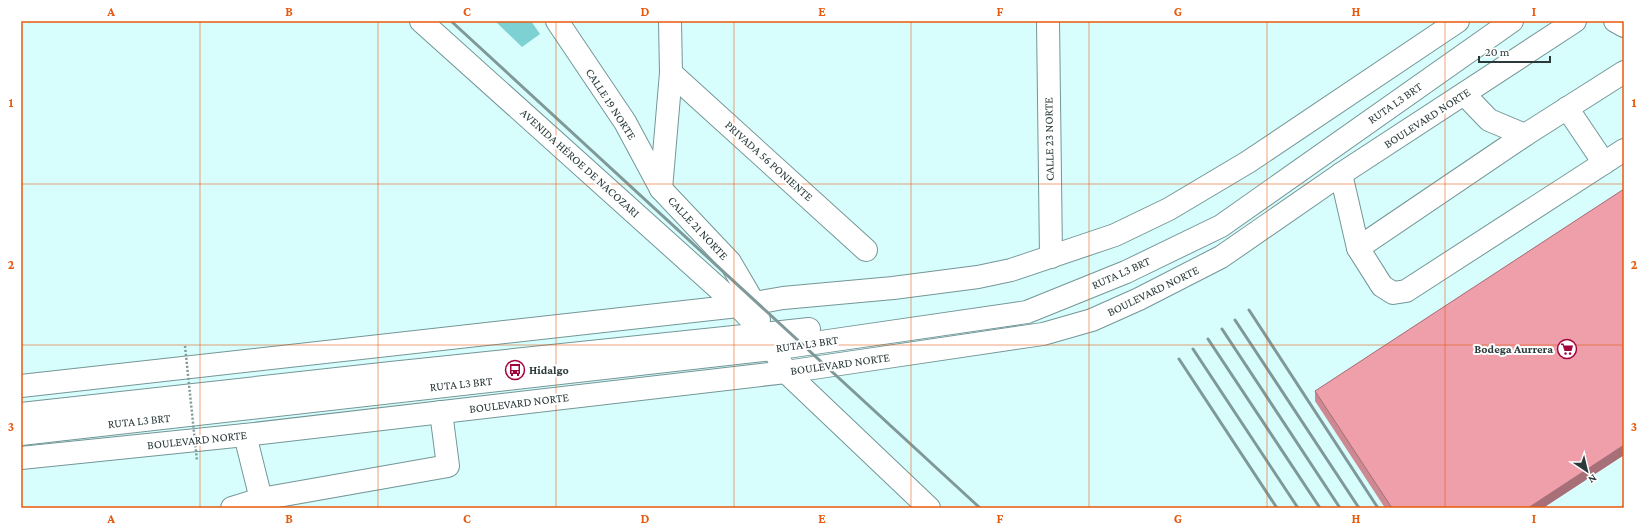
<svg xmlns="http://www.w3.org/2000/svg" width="1645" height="529" font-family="'Crimson Pro',serif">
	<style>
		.green { fill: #7ed1d3 }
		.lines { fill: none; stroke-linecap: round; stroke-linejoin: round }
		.minor-casing { stroke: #749697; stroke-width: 24 }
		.major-casing { stroke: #749697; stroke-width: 24 }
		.minor { stroke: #fff; stroke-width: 22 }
		.major { stroke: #fff; stroke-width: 22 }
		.rail { stroke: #7f9898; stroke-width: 3 }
		.path-bridge { stroke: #7f9898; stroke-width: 2.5; stroke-dasharray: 2 2; stroke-linecap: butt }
		.wall { fill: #cd8992 }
		.shaded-wall { fill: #a76f77 }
		.building { fill: #ee9faa; stroke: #a76f77 }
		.grid { fill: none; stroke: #e8590c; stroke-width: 1; stroke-opacity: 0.55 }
		.labels { text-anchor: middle; stroke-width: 4; stroke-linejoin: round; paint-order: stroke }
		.street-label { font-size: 12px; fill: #2a3939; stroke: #fff }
		.poi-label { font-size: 12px; font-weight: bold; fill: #2a3939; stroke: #fff; text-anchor: end }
		.neatline { fill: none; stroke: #e8590c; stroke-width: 1.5 }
		.grid-label { font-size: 13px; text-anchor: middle; font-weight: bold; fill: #e8590c }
	</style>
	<rect width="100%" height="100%" fill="#d8fdfd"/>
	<polygon class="green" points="495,21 531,21 540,34 522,47"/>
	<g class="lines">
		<g class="minor-casing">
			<g id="minor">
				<polyline points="421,21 738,306 765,334 786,372 929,508"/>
				<polyline points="557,21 625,122 661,189 730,262 754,303 759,320"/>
				<polyline points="1048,21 1051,257"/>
				<polyline points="1615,21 1624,26"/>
				<polyline points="1624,72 1525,135 1358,248 1382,286 1393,293 1406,291 1624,150"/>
				<polyline points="671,73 866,250"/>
				<polyline points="1464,94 1489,120 1525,135"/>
				<polyline points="1567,108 1604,163"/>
				<polyline points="1341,174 1358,248"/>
				<polyline points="661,189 671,73 670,21"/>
				<polyline points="21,414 391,373 809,329"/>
				<polyline points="21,434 773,349 1027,312 1126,272 1221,226 1512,21"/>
				<polyline points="245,435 261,499"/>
				<polyline points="232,508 261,499 448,466 441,412"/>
			</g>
		</g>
		<g class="major-casing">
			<g id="major">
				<polyline points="21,386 738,306 783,298 893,288 978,277 1011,270 1115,235 1169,209 1248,162 1458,21"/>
				<polyline points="21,458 245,435 786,372 1043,334 1092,320 1139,299 1221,257 1341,174 1575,21"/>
			</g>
		</g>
		<use href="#minor" class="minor"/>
		<use href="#major" class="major"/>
		<g class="rail">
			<polyline points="451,21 980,508"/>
			<polyline points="1249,310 1378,508"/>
			<polyline points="1235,320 1359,508"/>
			<polyline points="1222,329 1340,508"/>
			<polyline points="1208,339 1320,508"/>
			<polyline points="1193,349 1298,508"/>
			<polyline points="1179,359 1277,508"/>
			<polyline points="1622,508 1624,506"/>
		</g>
		<polyline class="path-bridge" points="185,346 197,461"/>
	</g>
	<polygon class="wall" points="1624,189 1624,455 1543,508 1385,508 1315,401 1315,391"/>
	<polygon class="shaded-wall" points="1624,445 1624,455 1543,508 1528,508"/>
	<polygon class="building" points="1624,189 1624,445 1528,508 1392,508 1315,391"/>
	<path class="grid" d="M200,21V508M378,21V508M556,21V508M734,21V508M911,21V508M1089,21V508M1267,21V508M1445,21V508M21,184H1624M21,345H1624"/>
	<defs>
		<g id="supermarket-ring" transform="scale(1)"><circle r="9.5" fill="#fff" stroke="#a1033d" stroke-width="1.5"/><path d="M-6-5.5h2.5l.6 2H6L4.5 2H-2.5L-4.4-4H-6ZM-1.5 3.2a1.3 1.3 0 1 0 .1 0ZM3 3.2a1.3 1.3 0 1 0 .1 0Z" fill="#a1033d"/></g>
		<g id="bus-ring" transform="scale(1)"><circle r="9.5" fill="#fff" stroke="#a1033d" stroke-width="1.5"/><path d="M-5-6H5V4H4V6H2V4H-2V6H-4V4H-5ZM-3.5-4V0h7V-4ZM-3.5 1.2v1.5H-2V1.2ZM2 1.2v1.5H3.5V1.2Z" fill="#a1033d"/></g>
	</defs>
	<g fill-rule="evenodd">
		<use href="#supermarket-ring" x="1567" y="349"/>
		<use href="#bus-ring" x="515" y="370"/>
	</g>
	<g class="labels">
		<g class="street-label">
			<text transform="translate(1395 103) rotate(-35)" y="4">RUTA L3 BRT</text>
			<text transform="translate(611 104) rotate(57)" y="4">CALLE 19 NORTE</text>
			<text transform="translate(1427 118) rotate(-33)" y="4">BOULEVARD NORTE</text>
			<text transform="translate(1049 139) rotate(-91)" y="4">CALLE 23 NORTE</text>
			<text transform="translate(769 161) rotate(42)" y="4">PRIVADA 56 PONIENTE</text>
			<text transform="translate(580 163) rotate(42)" y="4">AVENIDA HÉROE DE NACOZARI</text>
			<text transform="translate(698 228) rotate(47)" y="4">CALLE 21 NORTE</text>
			<text transform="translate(1121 273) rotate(-24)" y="4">RUTA L3 BRT</text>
			<text transform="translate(1153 291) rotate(-26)" y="4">BOULEVARD NORTE</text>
			<text transform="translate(807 344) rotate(-8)" y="4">RUTA L3 BRT</text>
			<text transform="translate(840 364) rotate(-8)" y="4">BOULEVARD NORTE</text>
			<text transform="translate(461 384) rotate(-6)" y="4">RUTA L3 BRT</text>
			<text transform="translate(519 403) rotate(-7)" y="4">BOULEVARD NORTE</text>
			<text transform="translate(139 421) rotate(-6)" y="4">RUTA L3 BRT</text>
			<text transform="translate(197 440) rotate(-6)" y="4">BOULEVARD NORTE</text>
		</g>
		<g class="poi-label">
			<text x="1553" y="353">Bodega Aurrera</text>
			<text x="529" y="374" text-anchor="start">Hidalgo</text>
		</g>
	</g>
	<rect width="1645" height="529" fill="none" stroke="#ffffff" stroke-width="44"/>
	<g transform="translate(1587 471) rotate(145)" stroke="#ffffff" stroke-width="3" paint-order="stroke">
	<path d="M0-3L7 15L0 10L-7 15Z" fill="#2a3939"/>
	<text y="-6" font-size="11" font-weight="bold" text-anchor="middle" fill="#2a3939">N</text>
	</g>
	<path d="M1479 56v6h71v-6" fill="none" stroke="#2a3939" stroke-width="2"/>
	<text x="1485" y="56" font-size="12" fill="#2a3939" stroke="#ffffff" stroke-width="3" paint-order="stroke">20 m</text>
	<rect x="22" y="22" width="1601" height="485" class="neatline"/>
	<g class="grid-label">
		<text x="111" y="16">A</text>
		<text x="289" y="16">B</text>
		<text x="467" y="16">C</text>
		<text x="645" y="16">D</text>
		<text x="822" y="16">E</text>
		<text x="1000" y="16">F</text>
		<text x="1178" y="16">G</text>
		<text x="1356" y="16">H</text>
		<text x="1534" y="16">I</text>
		<text x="11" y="107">1</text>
		<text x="1634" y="107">1</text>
		<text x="11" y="269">2</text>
		<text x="1634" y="269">2</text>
		<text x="11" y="431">3</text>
		<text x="1634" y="431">3</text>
		<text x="111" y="523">A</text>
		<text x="289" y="523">B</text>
		<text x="467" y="523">C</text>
		<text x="645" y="523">D</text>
		<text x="822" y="523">E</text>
		<text x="1000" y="523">F</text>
		<text x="1178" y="523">G</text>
		<text x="1356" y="523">H</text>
		<text x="1534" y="523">I</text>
	</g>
</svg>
